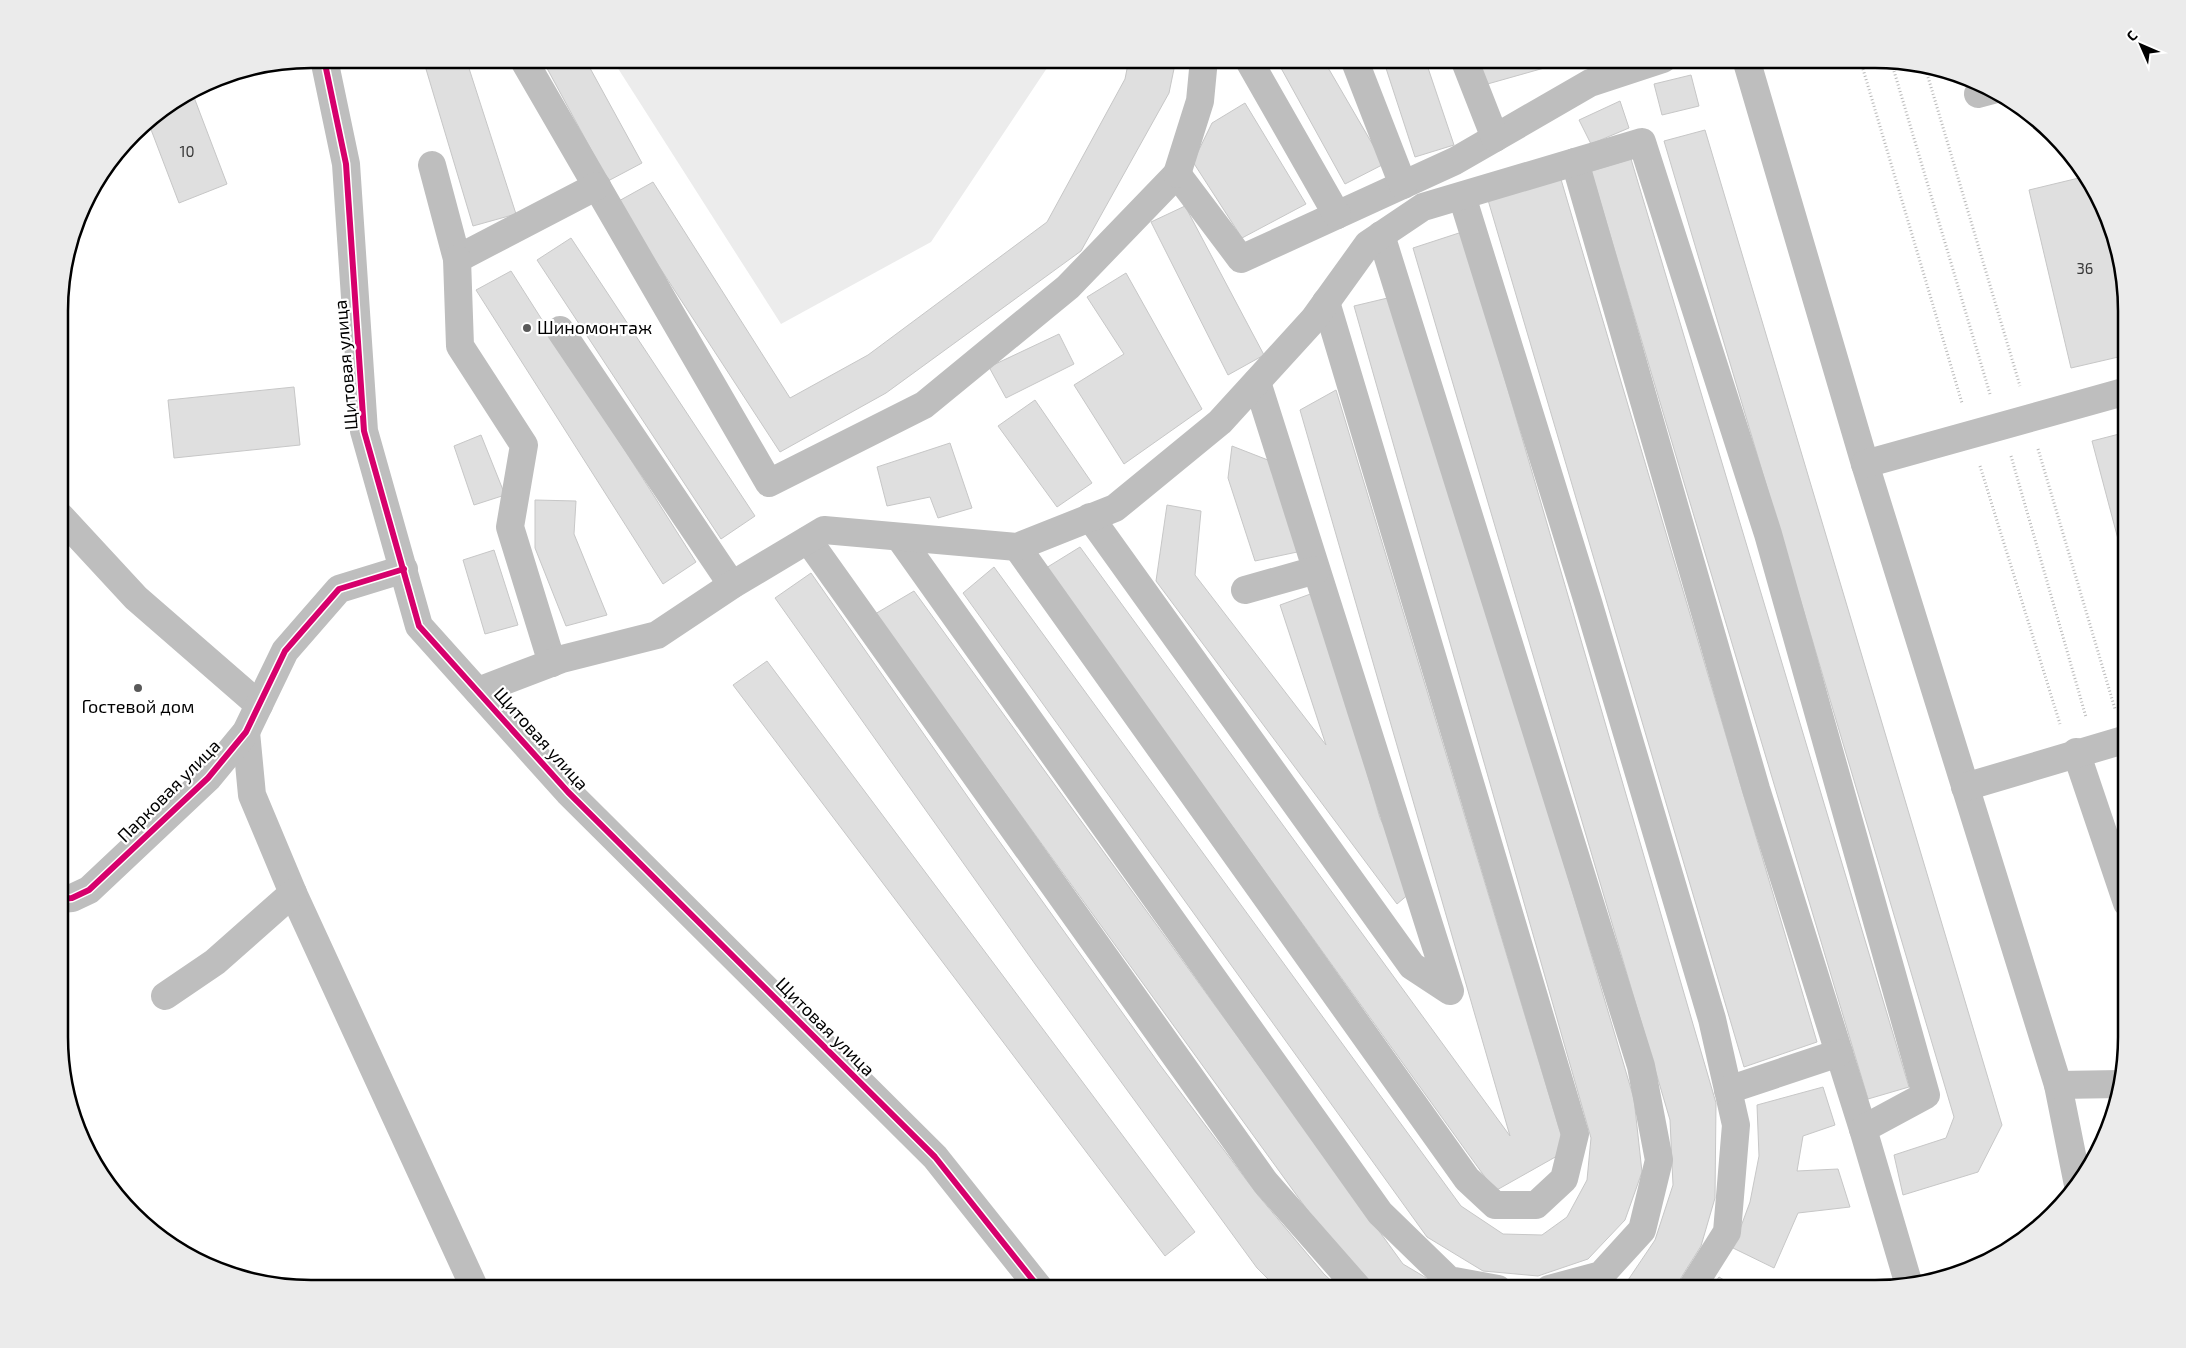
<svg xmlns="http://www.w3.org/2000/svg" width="2186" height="1348" font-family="'Exo 2',sans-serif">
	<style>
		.green { fill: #ececec }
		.building { fill: #dfdfdf; stroke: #c7c7c7 }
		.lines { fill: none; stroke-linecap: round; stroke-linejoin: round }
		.path { stroke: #b9b9b9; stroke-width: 3; stroke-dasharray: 1 2.5; stroke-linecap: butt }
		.minor { stroke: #bebebe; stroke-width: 28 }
		.cycleway-casing { stroke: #fff; stroke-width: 9 }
		.cycleway { stroke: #d6006c; stroke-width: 6 }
		.poi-dot { fill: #595959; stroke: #fff; stroke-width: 2 }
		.labels { text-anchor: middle; stroke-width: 4.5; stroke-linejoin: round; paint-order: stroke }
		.number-label { font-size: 15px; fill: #383838 }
		.poi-label { font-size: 18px; fill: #000; stroke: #fff; text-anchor: start }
		.street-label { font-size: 18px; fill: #000; stroke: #fff }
		.rim { fill: none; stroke: #000; stroke-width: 2.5 }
	</style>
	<rect width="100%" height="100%" fill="#fff"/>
	<polygon class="green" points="612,59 1053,59 931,242 781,324"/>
	<g class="building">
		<polygon points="423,59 466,59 516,214 473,226"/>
		<polygon points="542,59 585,59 642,163 608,181"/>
		<polygon points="1129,59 1176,59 1169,93 1081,251 886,393 780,452 617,202 653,182 790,398 868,355 1047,222 1125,79"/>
		<polygon points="1276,59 1323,59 1384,164 1345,184"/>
		<polygon points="1383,59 1425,59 1454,145 1415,157"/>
		<polygon points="1476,59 1576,59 1484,85"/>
		<polygon points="1691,75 1699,106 1662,115 1654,84"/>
		<polygon points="192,92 227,184 179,203 147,119"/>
		<polygon points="1620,101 1629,128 1591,144 1579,120"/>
		<polygon points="1245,103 1306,204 1242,238 1193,162 1212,123"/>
		<polygon points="1705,130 2002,1125 1978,1172 1903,1195 1894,1155 1946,1138 1954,1117 1664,141"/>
		<polygon points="1631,159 1909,1087 1868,1099 1591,171"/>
		<polygon points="1560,176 1817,1042 1744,1067 1488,200"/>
		<polygon points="2087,176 2094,185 2119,245 2127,294 2127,355 2071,368 2029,190"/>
		<polygon points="1185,206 1264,355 1228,375 1151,222"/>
		<polygon points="1462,232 1716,1103 1715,1198 1701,1246 1674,1289 1614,1289 1626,1283 1655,1240 1673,1185 1670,1120 1413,248"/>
		<polygon points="571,238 755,516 721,539 537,260"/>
		<polygon points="511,271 696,562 663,584 476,290"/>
		<polygon points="1126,273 1202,409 1124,464 1074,385 1124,354 1087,297"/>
		<polygon points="1396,296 1634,1099 1642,1172 1625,1220 1588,1259 1538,1276 1483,1271 1427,1237 963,593 994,567 1461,1206 1503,1234 1542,1235 1567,1217 1587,1180 1591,1138 1354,306"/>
		<polygon points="1059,334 1074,364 1006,398 989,367"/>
		<polygon points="294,387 300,445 174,458 168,400"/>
		<polygon points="1336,390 1566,1151 1495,1191 1046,568 1080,547 1510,1136 1300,410"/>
		<polygon points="1035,400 1092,483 1057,507 998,426"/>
		<polygon points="2127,432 2127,573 2092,441"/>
		<polygon points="481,435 505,495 474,505 454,446"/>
		<polygon points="950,443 972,508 938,518 930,497 887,506 877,467"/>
		<polygon points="1232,446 1273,462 1302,551 1255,561 1228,478"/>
		<polygon points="535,500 576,501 574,534 607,615 566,626 535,548"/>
		<polygon points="1167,505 1201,511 1195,575 1326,745 1280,605 1316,592 1380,818 1416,888 1397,904 1156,581"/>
		<polygon points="494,550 518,625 485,634 463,560"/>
		<polygon points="811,573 984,820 1160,1065 1257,1194 1324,1274 1340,1289 1278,1289 1257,1268 1035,964 775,598"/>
		<polygon points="914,591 1403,1264 1445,1289 1371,1289 1356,1277 875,614"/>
		<polygon points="767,661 1195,1232 1165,1256 733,685"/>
		<polygon points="1823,1087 1835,1125 1803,1136 1797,1171 1838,1169 1850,1207 1798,1213 1774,1268 1733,1248 1750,1202 1759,1156 1757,1105"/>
		<polygon points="1719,1277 1739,1289 1710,1289"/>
	</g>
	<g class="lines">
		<g class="path">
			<polyline points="1860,59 1962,403"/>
			<polyline points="1891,61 1990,394"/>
			<polyline points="1925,67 2020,386"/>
			<polyline points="2038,449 2115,709"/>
			<polyline points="2011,456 2086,717"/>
			<polyline points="1980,466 2060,724"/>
		</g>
		<g class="minor">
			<polyline points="324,59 346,164 364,431 419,626 568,792 935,1157 1040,1289"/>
			<polyline points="523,59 769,483 924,405 1068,287 1177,174 1241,259 1455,161 1590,83 1663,59"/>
			<polyline points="1248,59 1337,215"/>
			<polyline points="1354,59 1403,185"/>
			<polyline points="1464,59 1495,138"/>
			<polyline points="1746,59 1865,464 2058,1085 2078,1185"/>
			<polyline points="1978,94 1993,90"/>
			<polyline points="1575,162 1756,789 1863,1129"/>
			<polyline points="432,165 457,259 597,186"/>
			<polyline points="1177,174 1200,101 1204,59"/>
			<polyline points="1462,196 1588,602 1712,1019 1736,1125 1727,1232 1691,1289"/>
			<polyline points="1381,235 1641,1066 1659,1160 1642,1230 1601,1275 1549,1289"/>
			<polyline points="457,259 460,346 524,445 510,527 552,663"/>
			<polyline points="560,330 732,585"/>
			<polyline points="1865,464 2127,391"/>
			<polyline points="61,517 136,598 259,705"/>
			<polyline points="1090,517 1412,966 1450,991 1257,382"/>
			<polyline points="899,537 1380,1213 1449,1280 1498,1289"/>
			<polyline points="808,540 1265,1182 1359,1289"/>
			<polyline points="1017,547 1467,1179 1495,1205 1536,1205 1564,1179 1575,1134 1326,302"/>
			<polyline points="1245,590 1316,570"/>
			<polyline points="478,691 562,659 657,635 732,585 824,530 1017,547 1115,508 1220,422 1314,319 1368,244 1423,207 1642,142 1768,534 1926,1095 1863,1129 1909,1285"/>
			<polyline points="246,732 252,795 293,893 475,1289"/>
			<polyline points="2076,752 2127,903"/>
			<polyline points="1965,787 2127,739"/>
			<polyline points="61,899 72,898 89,890 208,778 246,732 285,651 339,589 404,569"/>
			<polyline points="165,996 215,962 293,893"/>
			<polyline points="2058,1085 2121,1084"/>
			<polyline points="1728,1090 1839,1053"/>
		</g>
		<g class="cycleway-casing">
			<g id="cycleway">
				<polyline points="324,59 346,164 364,431 419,626 568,792 935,1157 1040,1289"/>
				<polyline points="61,899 72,898 89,890 208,778 246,732 285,651 339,589 404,569"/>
			</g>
		</g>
		<use href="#cycleway" class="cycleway"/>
	</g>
	<g class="poi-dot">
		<circle cx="527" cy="328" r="5"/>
		<circle cx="138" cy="688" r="5"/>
	</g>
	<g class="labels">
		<g class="number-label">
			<text x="187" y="157">10</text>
			<text x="2085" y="274">36</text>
		</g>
		<g class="poi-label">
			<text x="537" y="334">Шиномонтаж</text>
			<text x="138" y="713" text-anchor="middle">Гостевой дом</text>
		</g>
		<g class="street-label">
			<text transform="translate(346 365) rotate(-95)" y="6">Щитовая улица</text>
			<text transform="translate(541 739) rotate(48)" y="6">Щитовая улица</text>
			<text transform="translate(169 791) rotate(-45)" y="6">Парковая улица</text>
			<text transform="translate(825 1027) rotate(45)" y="6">Щитовая улица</text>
		</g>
	</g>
	<path d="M0 0H2186V1348H0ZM311 68H1875A243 243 0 0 1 2118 311V1037A243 243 0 0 1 1875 1280H311A243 243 0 0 1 68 1037V311A243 243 0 0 1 311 68Z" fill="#ebebeb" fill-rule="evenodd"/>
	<path class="rim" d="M311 68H1875A243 243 0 0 1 2118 311V1037A243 243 0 0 1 1875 1280H311A243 243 0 0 1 68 1037V311A243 243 0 0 1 311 68Z"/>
	<g transform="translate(2141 45) rotate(315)" stroke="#ffffff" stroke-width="4" paint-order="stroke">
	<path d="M0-4L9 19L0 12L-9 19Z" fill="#000000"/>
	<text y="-8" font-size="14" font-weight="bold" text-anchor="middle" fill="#000000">С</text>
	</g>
</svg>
